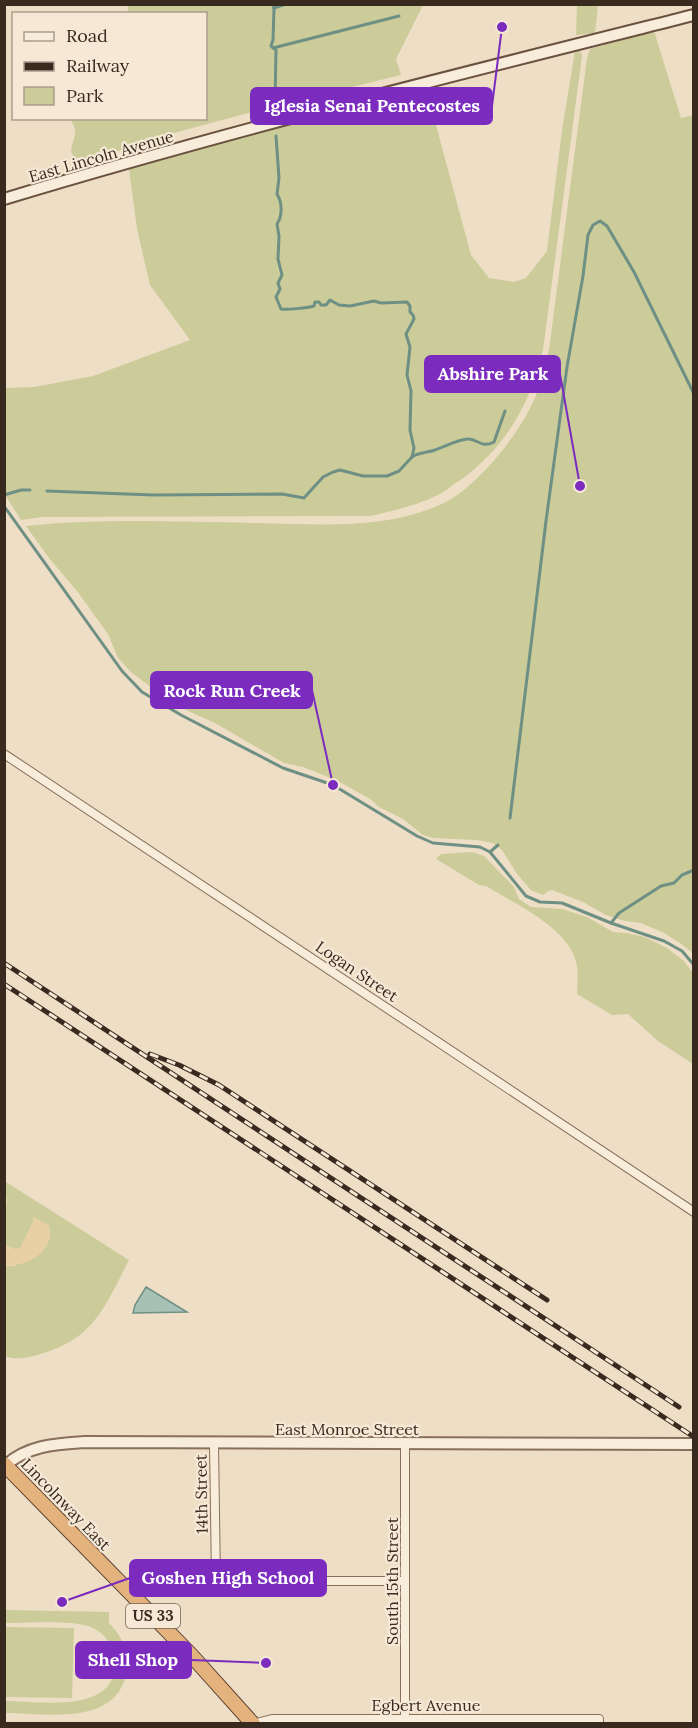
<svg xmlns="http://www.w3.org/2000/svg" width="698" height="1728" font-family="Lora,serif">
	<style>
		.green { fill: #cbcc9a }
		.sand { fill: #e9d0a4 }
		.water { fill: #a7c1b7; stroke: #6e9084; stroke-width: 1.5 }
		.lines { fill: none; stroke-linecap: round; stroke-linejoin: round }
		.stream { stroke: #6e9084; stroke-width: 3 }
		.minor-casing { stroke: #89705c; stroke-width: 10 }
		.tertiary-casing { stroke: #89705c; stroke-width: 14 }
		.secondary-casing { stroke: #6b513f; stroke-width: 14 }
		.trunk-casing { stroke: #573f30; stroke-width: 16 }
		.minor { stroke: #f8ecda; stroke-width: 8 }
		.tertiary { stroke: #f8ecda; stroke-width: 10 }
		.secondary { stroke: #f8ecda; stroke-width: 10 }
		.trunk { stroke: #e4b27c; stroke-width: 14 }
		.rail-casing { stroke: #392a20; stroke-width: 5 }
		.rail { stroke: #f5e9d6; stroke-width: 3; stroke-dasharray: 9; stroke-linecap: butt }
		.labels { text-anchor: middle; stroke-width: 4.5; stroke-linejoin: round; paint-order: stroke }
		.shield { fill: #f5e9d6; stroke: #716357; stroke-width: 1.5 }
		.shield-label { font-size: 15px; font-weight: bold; fill: #392a20 }
		.street-label { font-size: 16px; fill: #392a20; stroke: #f5e9d6 }
		.leader { fill: none; stroke: #7b2cbf; stroke-width: 2 }
		.callout-dot { fill: #7b2cbf; stroke: #f5e9d6; stroke-width: 2 }
		.callout { fill: #7b2cbf; stroke: #7b2cbf; stroke-width: 2 }
		.callout-label { font-size: 18px; text-anchor: middle; font-weight: bold; fill: #fff }
	</style>
	<rect width="100%" height="100%" fill="#eedec6"/>
	<g class="green">
		<path d="M128,5V4L423,5L396,59L401,75C319,95 237,115 156,138C137,143 93,163 77,161C66,149 74,146 75,133C76,129 72,123 71,119L206,118V14L128,13Z"/>
		<polygon points="577,5 598,5 595,33 576,35"/>
		<path d="M654,31L681,118L694,115L693,953L680,943L664,933L641,923L625,921L606,915L583,902L552,890L548,891L543,895L531,890L517,874L502,850L493,843L477,840L433,838L423,835L403,819L379,807L370,799L338,781L303,767L284,763L215,723L177,706L132,673L118,658L108,634L77,591L49,558L26,526C102,518 180,522 257,523C321,524 384,531 444,503C479,486 526,426 538,390C543,377 545,363 549,350L587,58L590,49Z"/>
		<path d="M580,50L582,56L543,350C530,405 506,447 459,481C452,485 446,491 440,494C418,505 393,511 370,516L43,517L21,520L5,495L4,388L34,387L93,376L190,340L150,285L137,229L129,169L404,91L426,88L471,255L489,278L514,282L526,278L547,251L562,130L575,51Z"/>
		<path d="M472,852L484,856L514,887L519,899L531,907L562,909L587,917L613,932L626,933L645,937L667,948L684,961L693,973V1064L658,1041L628,1014L612,1015L577,994C577,984 579,971 576,962C567,927 515,904 486,886L479,885L436,859L441,854Z"/>
		<path d="M6,1182L129,1260C105,1306 95,1338 41,1354C30,1357 15,1361 5,1356V1266H14L46,1246L50,1234L33,1222L20,1249H14L5,1245L4,1206L7,1204L5,1183Z"/>
		<path d="M5,1610L109,1612V1623C121,1635 129,1651 127,1669C119,1728 46,1713 5,1713V1701C40,1701 123,1716 114,1656C112,1642 101,1630 88,1626C70,1620 25,1623 5,1623Z"/>
		<polygon points="5,1627 74,1628 72,1698 5,1697"/>
	</g>
	<path class="sand" d="M33,1217L49,1225C56,1252 27,1266 5,1266V1245L14,1249L20,1248L33,1223Z"/>
	<polygon class="water" points="146,1287 187,1312 133,1313 135,1305"/>
	<g class="lines">
		<g class="stream">
			<polyline points="273,4 274,8 273,40 271,46 276,50 275,106"/>
			<polyline points="274,8 286,4"/>
			<polyline points="273,48 399,16"/>
			<path d="M412,457C419,452 427,453 435,450C445,447 456,440 467,439C478,438 480,449 494,442L505,411"/>
			<path d="M47,491L153,495L282,494L304,498L323,477L333,472L340,470L363,476H387L399,471L412,457L414,448L410,430L411,391L407,375L410,347L406,334L414,319L413,315L410,312V306L407,302L381,303L374,301L350,306L339,305L330,300L326,305H321L319,302H315L314,306C307,308 287,310 281,309L276,297L280,289L278,283L282,275L278,259L279,236L277,224C283,215 282,202 277,194L279,178L276,136"/>
			<polyline points="4,495 21,490 30,490"/>
			<polyline points="4,506 122,671 142,692 181,715 283,768 333,785 417,836 433,843 480,847 490,852 526,896 540,902 562,903 611,923 664,941 682,951 694,965"/>
			<polyline points="510,818 546,521 567,367 583,276 588,235 593,225 600,221 607,226 634,272 694,394"/>
			<polyline points="490,852 498,845"/>
			<polyline points="611,923 619,913 661,886 674,883 682,875 694,870"/>
		</g>
		<g class="minor-casing">
			<g id="minor">
				<polyline points="4,754 694,1212"/>
				<polyline points="214,1444 216,1580"/>
				<polyline points="123,1586 137,1581 405,1581"/>
				<polyline points="405,1719 405,1444"/>
				<polyline points="253,1724 272,1719 599,1719 599,1724"/>
			</g>
		</g>
		<g class="tertiary-casing">
			<path id="tertiary" d="M6,1465C29,1445 56,1444 85,1442L694,1444"/>
		</g>
		<g class="secondary-casing">
			<path id="secondary" d="M4,199C232,130 463,73 694,15"/>
		</g>
		<g class="trunk-casing">
			<polyline id="trunk" points="4,1464 192,1656 253,1724"/>
		</g>
		<use href="#minor" class="minor"/>
		<use href="#tertiary" class="tertiary"/>
		<use href="#secondary" class="secondary"/>
		<use href="#trunk" class="trunk"/>
		<g class="rail-casing">
			<g id="rail">
				<polyline points="4,963 679,1407"/>
				<polyline points="4,984 694,1437"/>
				<polyline points="150,1054 179,1065 219,1085 547,1300"/>
			</g>
		</g>
		<use href="#rail" class="rail"/>
	</g>
	<g class="labels">
		<rect class="shield" x="126" y="1604" width="54" height="24" rx="4.5"/>
		<g class="shield-label">
			<text x="153" y="1621">US 33</text>
		</g>
		<g class="street-label">
			<text transform="translate(101 156) rotate(-16)" y="6">East Lincoln Avenue</text>
			<text transform="translate(357 971) rotate(34)" y="6">Logan Street</text>
			<text x="347" y="1435">East Monroe Street</text>
			<text transform="translate(201 1494) rotate(-91)" y="6">14th Street</text>
			<text transform="translate(66 1504) rotate(46)" y="6">Lincolnway East</text>
			<text transform="translate(392 1581) rotate(-90)" y="6">South 15th Street</text>
			<text x="426" y="1711">Egbert Avenue</text>
		</g>
	</g>
	<path class="leader" d="M502 27L492 106M580 486L560 374M333 785L312 690M62 1602L130 1578M266 1663L191 1660"/>
	<g class="callout-dot">
		<circle cx="502" cy="27" r="6"/>
		<circle cx="580" cy="486" r="6"/>
		<circle cx="333" cy="785" r="6"/>
		<circle cx="62" cy="1602" r="6"/>
		<circle cx="266" cy="1663" r="6"/>
	</g>
	<g class="callout">
		<rect x="251" y="88" width="241" height="36" rx="6"/>
		<rect x="425" y="356" width="135" height="36" rx="6"/>
		<rect x="151" y="672" width="161" height="36" rx="6"/>
		<rect x="130" y="1560" width="196" height="36" rx="6"/>
		<rect x="76" y="1642" width="115" height="36" rx="6"/>
	</g>
	<g class="callout-label">
		<text x="372" y="112">Iglesia Senai Pentecostes</text>
		<text x="493" y="380">Abshire Park</text>
		<text x="232" y="697">Rock Run Creek</text>
		<text x="228" y="1584">Goshen High School</text>
		<text x="133" y="1666">Shell Shop</text>
	</g>
	<rect width="698" height="1728" fill="none" stroke="#392a20" stroke-width="12"/>
	<rect x="12" y="12" width="195" height="108" fill="#f5e9d6" stroke="#aa9d8d" stroke-width="1.5"/>
	<rect x="24" y="32" width="30" height="9" fill="#f8ecda" stroke="#aa9d8d" stroke-width="1.5"/>
	<text x="66" y="42" font-size="18" fill="#392a20">Road</text>
	<rect x="24" y="62" width="30" height="9" fill="#392a20" stroke="#aa9d8d" stroke-width="1.5"/>
	<text x="66" y="72" font-size="18" fill="#392a20">Railway</text>
	<rect x="24" y="87" width="30" height="18" fill="#cbcc9a" stroke="#aa9d8d" stroke-width="1.5"/>
	<text x="66" y="102" font-size="18" fill="#392a20">Park</text>
</svg>
